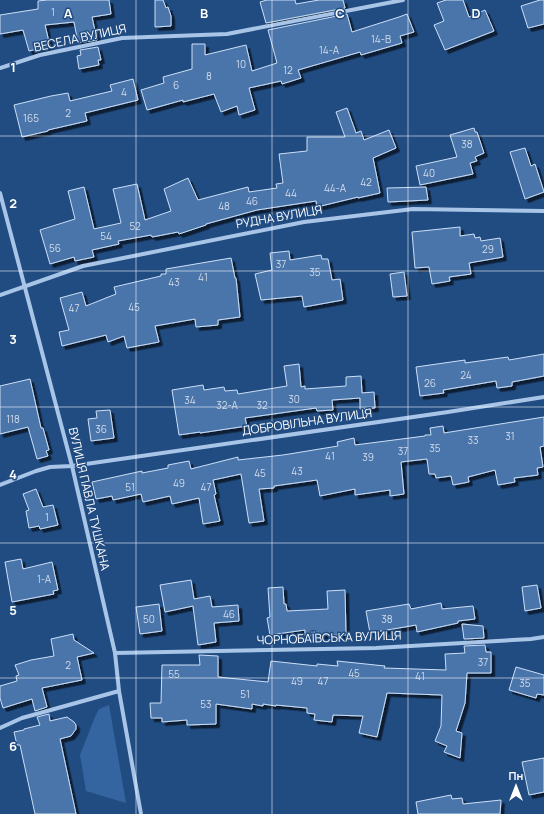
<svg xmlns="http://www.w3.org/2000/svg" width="544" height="814" font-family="Manrope,sans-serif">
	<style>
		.green { fill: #3565a0 }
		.building { fill: #4a75ab; stroke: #ccdff6; filter: url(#shadow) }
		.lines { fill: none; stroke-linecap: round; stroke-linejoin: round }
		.street { stroke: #a8c5e8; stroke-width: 4 }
		.grid { fill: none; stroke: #fff; stroke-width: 1; stroke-opacity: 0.55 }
		.labels { text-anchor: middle; stroke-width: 3; stroke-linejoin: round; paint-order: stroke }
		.number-label { font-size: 10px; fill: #d2dcea }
		.street-label { font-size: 12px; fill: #fff; stroke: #214c82 }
		.grid-label { font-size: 13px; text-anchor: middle; font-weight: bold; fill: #fff; stroke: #214c82; stroke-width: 3; stroke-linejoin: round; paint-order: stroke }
	</style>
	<defs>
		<filter id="shadow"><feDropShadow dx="3.5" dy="3.5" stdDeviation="0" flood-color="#0009"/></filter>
	</defs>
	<rect width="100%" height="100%" fill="#214c82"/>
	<polygon class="green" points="109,705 126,803 86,791 80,755 95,717 99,709"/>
	<g class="building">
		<polygon points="47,0 109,0 111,14 92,17 97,40 78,43 74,22 45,25 50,46 29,51 23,30 0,34 0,15 38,9 38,1"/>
		<polygon points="155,0 163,0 166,8 168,7 171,16 171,26 155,27"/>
		<polygon points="267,0 295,0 296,4 319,0 343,0 345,8 266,23 260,2"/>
		<polygon points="446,0 463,0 469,17 485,10 494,31 445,50 434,25 444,21 437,3"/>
		<polygon points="540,0 544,0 544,24 528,28 521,6"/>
		<polygon points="347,14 352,32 399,17 407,14 414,32 400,36 402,43 361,55 360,52 298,70 301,78 282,84 281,81 249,88 255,110 239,115 237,106 221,112 214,94 183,102 183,100 147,110 141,90 164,83 163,77 192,69 192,44 205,44 205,55 246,45 252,71 277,63 268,30"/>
		<polygon points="98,47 101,60 98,60 99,65 79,69 77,56 81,55 80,50"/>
		<polygon points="133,79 138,100 85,113 87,121 48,130 48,131 22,137 14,105 51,96 68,93 70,101 112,91 110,85"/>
		<polygon points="347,108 356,133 361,131 364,140 389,130 396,148 373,158 380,193 358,198 358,197 317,207 316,201 257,210 206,224 206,225 179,234 178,232 152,237 151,235 118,241 119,244 92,250 94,257 75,261 74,257 50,264 40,230 75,219 68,191 84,187 94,229 121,223 113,189 137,184 145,220 171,211 164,189 188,178 198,200 248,187 249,192 277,188 276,184 283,183 279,154 307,151 307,137 345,137 336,112"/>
		<polygon points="474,128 475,132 477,132 484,153 475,157 477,161 470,163 473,174 420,185 416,166 457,157 450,135"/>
		<polygon points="525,148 531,166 535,164 544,192 525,199 510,152"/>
		<polygon points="426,187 428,200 388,202 387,188"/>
		<polygon points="460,227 460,236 474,234 475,238 480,237 481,241 500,238 503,257 469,263 471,274 449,277 450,281 432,284 429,267 415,268 412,232"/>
		<polygon points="289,251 290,260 321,255 322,259 328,259 332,280 340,279 343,300 304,307 302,296 261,300 255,274 272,270 270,253"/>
		<polygon points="231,258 235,278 236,278 240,317 218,320 218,325 196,327 195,319 155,326 159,342 127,348 124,336 108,342 106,335 62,346 59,332 69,330 60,298 82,292 86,306 116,294 114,287 161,276 161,274 166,274 166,269"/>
		<polygon points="404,272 407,296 393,297 390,274"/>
		<polygon points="544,354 544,376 512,382 512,386 497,388 496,381 443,390 444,393 420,396 416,367 465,360 465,363 508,357 509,360"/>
		<polygon points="299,364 301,387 305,386 305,389 346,386 346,377 361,376 362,393 374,392 375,408 360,409 360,398 332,400 333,410 317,411 316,408 245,418 247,426 200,433 200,432 179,435 172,390 203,385 204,390 224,387 225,391 237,390 238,394 287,386 284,366"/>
		<polygon points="30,379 41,428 43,428 49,450 46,451 48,456 37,459 28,427 0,434 0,386"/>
		<polygon points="110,410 114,438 91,441 88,419 97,418 96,411"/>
		<polygon points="544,417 544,446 540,447 543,467 537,468 538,475 514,478 515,482 498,485 495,470 468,477 469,482 453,485 451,476 436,478 435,474 429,474 427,459 401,462 404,494 390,496 390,490 355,495 355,489 320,496 317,480 274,486 274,488 259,489 264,521 249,523 241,474 213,480 216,494 214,495 220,521 203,524 199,498 172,504 170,496 143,502 141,494 113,500 112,496 96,499 92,482 142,471 142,473 168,468 168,465 189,461 191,469 238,457 238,460 283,455 338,446 337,442 354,438 355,445 425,436 425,435 431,435 430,428 443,426 444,433"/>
		<polygon points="36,489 43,507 53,505 58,525 40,529 39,526 29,528 26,511 29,510 23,494"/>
		<polygon points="21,559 23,569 52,562 58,590 53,591 54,594 12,602 5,562"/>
		<polygon points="191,580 194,599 210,596 212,607 238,605 239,621 214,623 216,642 198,645 193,606 165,612 160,585"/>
		<polygon points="537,585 541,608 525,611 522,587"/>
		<polygon points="283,587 284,604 286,604 287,611 328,609 327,591 345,590 346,635 305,636 305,630 270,635 267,618 270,617 268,588"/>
		<polygon points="441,603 442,609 473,606 475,619 458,621 458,623 417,632 416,625 370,633 366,611 409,604 411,609"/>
		<polygon points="159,604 162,631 140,634 136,607"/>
		<polygon points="462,624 483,626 484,638 464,639"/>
		<polygon points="73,634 74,640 94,653 77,657 82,680 42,688 47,707 35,711 32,699 3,708 0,698 0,686 17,681 16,676 19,675 15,665 31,660 54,656 51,639"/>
		<polygon points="485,645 486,652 491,652 491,673 467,673 465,703 456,731 462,733 460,758 444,752 447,746 435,741 441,726 442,695 387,693 377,737 359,733 363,716 333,715 332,722 314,720 315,714 307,713 307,708 276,705 276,706 263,704 263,706 252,704 252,709 216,704 216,724 187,725 187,720 162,722 162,718 151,718 150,703 161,703 162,665 200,665 199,655 218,656 218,677 268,682 271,661 317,666 317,664 338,666 337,661 385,666 384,668 446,670 445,654 465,653 464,646"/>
		<polygon points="516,667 544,675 544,695 537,694 536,698 509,690"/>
		<polygon points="49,714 50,721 67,717 74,722 76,725 76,729 71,736 60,739 76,814 35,814 20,745 17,745 14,732 24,730 24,729 40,725 37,717"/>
		<polygon points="544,758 544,792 529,795 522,762"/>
		<polygon points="451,795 452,799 462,798 463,804 501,800 500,814 418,814 416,802"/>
	</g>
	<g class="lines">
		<g class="street">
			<polyline points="0,68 40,55 122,38 227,34 403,0"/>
			<polyline points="0,193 72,466 115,653 119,691 141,814"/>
			<polyline points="0,295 83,266 304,222 413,209 544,211"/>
			<polyline points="0,485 36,471 50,467 72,466 448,412 544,397"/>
			<polyline points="115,653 376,648 531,639 544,637"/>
			<polyline points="0,728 22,718 119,691"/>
		</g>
	</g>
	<path class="grid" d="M136,0V814M272,0V814M408,0V814M0,136H544M0,271H544M0,407H544M0,543H544M0,678H544"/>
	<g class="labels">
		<g class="number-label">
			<text x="53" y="16">1</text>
			<text x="381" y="43">14-В</text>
			<text x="329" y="54">14-А</text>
			<text x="241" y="68">10</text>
			<text x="288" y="74">12</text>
			<text x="209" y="80">8</text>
			<text x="176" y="89">6</text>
			<text x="124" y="96">4</text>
			<text x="68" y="117">2</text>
			<text x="31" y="122">165</text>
			<text x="467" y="148">38</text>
			<text x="429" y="177">40</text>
			<text x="366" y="186">42</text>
			<text x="335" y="192">44-А</text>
			<text x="291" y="197">44</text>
			<text x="252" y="205">46</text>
			<text x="224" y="210">48</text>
			<text x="135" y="230">52</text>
			<text x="106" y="240">54</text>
			<text x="55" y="252">56</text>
			<text x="488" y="253">29</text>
			<text x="281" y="268">37</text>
			<text x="315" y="276">35</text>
			<text x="203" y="281">41</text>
			<text x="174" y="286">43</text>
			<text x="134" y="311">45</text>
			<text x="74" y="312">47</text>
			<text x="466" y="379">24</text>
			<text x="430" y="387">26</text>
			<text x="294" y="403">30</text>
			<text x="190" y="404">34</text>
			<text x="227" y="409">32-А</text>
			<text x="262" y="409">32</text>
			<text x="13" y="423">118</text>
			<text x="101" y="433">36</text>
			<text x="510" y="440">31</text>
			<text x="473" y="444">33</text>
			<text x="435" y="452">35</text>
			<text x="403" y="455">37</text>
			<text x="330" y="460">41</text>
			<text x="368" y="461">39</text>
			<text x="297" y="475">43</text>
			<text x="260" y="477">45</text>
			<text x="179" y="487">49</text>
			<text x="130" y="491">51</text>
			<text x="206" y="491">47</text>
			<text x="47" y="521">1</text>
			<text x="44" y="583">1-А</text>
			<text x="229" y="618">46</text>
			<text x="149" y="623">50</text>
			<text x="387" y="623">38</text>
			<text x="483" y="666">37</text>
			<text x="68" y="669">2</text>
			<text x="354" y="677">45</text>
			<text x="174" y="678">55</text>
			<text x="420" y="680">41</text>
			<text x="297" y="685">49</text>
			<text x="323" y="685">47</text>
			<text x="525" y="687">35</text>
			<text x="245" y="698">51</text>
			<text x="206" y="708">53</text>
		</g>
		<g class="street-label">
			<text transform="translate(80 38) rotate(-12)" y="4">ВЕСЕЛА ВУЛИЦЯ</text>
			<text transform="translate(279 217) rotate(-10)" y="4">РУДНА ВУЛИЦЯ</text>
			<text transform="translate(307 422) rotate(-8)" y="4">ДОБРОВІЛЬНА ВУЛИЦЯ</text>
			<text transform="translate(89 499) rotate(77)" y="4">ВУЛИЦЯ ПАВЛА ТУШКАНА</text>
			<text transform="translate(329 638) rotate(-2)" y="4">ЧОРНОБАЇВСЬКА ВУЛИЦЯ</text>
		</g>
	</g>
	<g class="grid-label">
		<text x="68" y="18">A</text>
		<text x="204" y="18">B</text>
		<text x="340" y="18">C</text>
		<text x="476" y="18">D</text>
		<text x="13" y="72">1</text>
		<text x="13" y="208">2</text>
		<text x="13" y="344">3</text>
		<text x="13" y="479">4</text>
		<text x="13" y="615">5</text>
		<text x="13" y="751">6</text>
	</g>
	<g transform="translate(516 786)" stroke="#214c82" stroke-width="3" paint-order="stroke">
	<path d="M0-3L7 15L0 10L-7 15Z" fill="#ffffff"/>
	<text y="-6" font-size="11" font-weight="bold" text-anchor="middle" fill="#ffffff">Пн</text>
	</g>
</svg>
